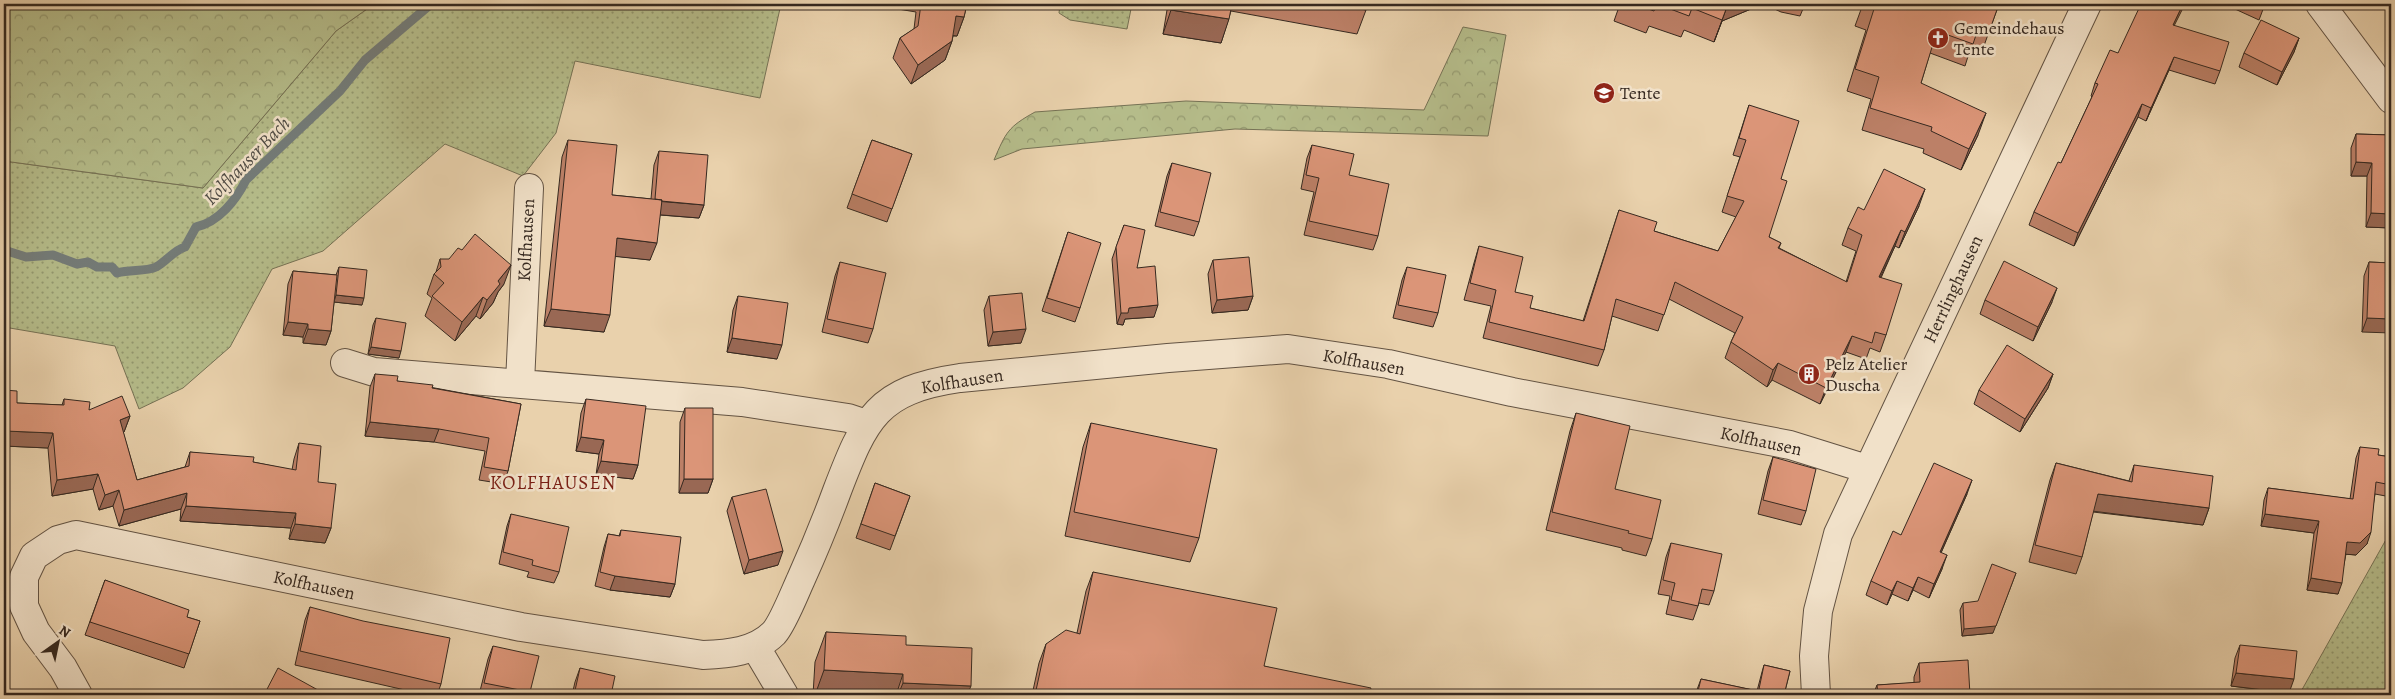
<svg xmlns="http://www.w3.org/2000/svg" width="2395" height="699" font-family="Alegreya,serif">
  <defs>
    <pattern id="grass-dots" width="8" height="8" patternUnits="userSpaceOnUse" patternTransform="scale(1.25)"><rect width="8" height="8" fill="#b5bc8a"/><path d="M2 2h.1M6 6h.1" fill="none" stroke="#949970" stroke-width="1.8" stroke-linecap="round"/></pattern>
    <pattern id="forest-crowns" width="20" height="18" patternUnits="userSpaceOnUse" patternTransform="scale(1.25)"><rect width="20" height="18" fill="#b5bc8a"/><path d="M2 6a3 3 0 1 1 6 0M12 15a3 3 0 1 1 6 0" fill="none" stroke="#949970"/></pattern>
  </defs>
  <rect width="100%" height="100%" fill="#e9d1ac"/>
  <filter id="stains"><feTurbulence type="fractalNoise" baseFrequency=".004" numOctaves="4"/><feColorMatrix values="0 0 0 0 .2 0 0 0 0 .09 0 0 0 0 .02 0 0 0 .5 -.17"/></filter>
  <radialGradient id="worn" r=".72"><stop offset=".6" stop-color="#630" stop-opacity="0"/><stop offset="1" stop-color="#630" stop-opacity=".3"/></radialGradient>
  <path fill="url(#grass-dots)" stroke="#767255" d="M374,4H781L760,98L575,61L556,133L523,176L445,144L323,251L272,269L230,347L183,388L139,409L115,346L4,327V161L203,188L336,31Z
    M1060,4H1132L1127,29L1070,20L1059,13Z
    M2391,535V695H2299L2388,536Z"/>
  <path fill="url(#forest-crowns)" stroke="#767255" d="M4,4H374L336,31L203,188L4,161Z
    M1463,27L1506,35L1488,136L1235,129L1022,149L994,160C1006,132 1008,127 1035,112L1186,101L1424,110Z"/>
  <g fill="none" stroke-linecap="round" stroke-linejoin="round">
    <path stroke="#747c79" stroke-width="9" d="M4,250L26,257L53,255L77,264L88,262L97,267H112L117,273C130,269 145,272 156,267C167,261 174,250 185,247L196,227C219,222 236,200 246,180L340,91L365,60L431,4"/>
    <g stroke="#635343" stroke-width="30">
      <path id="minor" d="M2320,4L2391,99
        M345,363L374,372L742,402L848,418L866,424
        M520,383L529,188
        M755,646L784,695
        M78,695L63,668L36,632L24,606V577L34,556L58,540L76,535L521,627L703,655C728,654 755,652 774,633C783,623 795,592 801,579C814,550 826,521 837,491C865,418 877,390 960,378L1168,358L1288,349L1388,364L1512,392L1790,445L1867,469
        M1816,695L1814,656L1818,611L1838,534L2087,4"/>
    </g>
    <use href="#minor" stroke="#f1e1c9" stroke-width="28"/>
  </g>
  <path fill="#bc8067" stroke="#362920" d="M899,4H967L964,17L957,36H953L952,41L945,60L911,84L893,58L900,38L914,29L916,12L898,9Z
    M1168,4H1367L1366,10L1357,34L1231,11L1221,43L1163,34Z
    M1620,4H1763L1722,21L1714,42L1684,30L1681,37L1649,26L1646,33L1614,21Z
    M1764,4H1805L1800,16L1781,12Z
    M1863,4H1999L1981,54L1970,50L1965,66L1930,53L1921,83L1978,135L1961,170L1923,153L1924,149L1862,130L1871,99L1847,91L1866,30L1855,26Z
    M2224,4H2265L2259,20Z
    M2174,25L2220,71L2215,84L2169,70L2146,121L2138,117L2074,246L2029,225L2034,212L2061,163L2092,97L2091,96L2095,83L2118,53Z
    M2391,33V43L2389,40Z
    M2299,38L2294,52L2277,85L2239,67L2244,53Z
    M1749,105L1781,179L1769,237L1781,243L1779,248L1846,282L1856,251L1842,245L1848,228L1864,210L1919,206L1899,248L1895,246L1881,278L1886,335L1880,352L1870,348L1866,359L1846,352L1820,404L1772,380L1767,387L1725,358L1731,342L1735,333L1669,299L1658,331L1612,316L1604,350L1598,366L1483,338L1491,306L1464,300L1474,263L1479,246L1515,292L1530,308L1583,321L1619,210L1654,231L1718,251L1736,217L1722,212L1740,157L1733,155Z
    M2356,134L2391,135V228L2366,227L2367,176H2351V148Z
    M568,140L612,195L651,199L654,165L659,151L704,205L699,218L660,215L650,260L615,256L604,332L544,326L562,157Z
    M872,140L912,154L887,222L847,208Z
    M1312,145L1378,236L1373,250L1304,235L1314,192L1301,189L1307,158Z
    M1172,163L1199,222L1194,236L1155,226L1167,176Z
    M1124,225L1137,268L1154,317L1125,319L1123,325L1117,324L1112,259Z
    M1068,232L1080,308L1075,322L1042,311Z
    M440,259L504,284L498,292L493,303L480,319L476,316L455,341L425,316L432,298L427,294L434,274L436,272Z
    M1213,260L1253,296L1248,310L1212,313L1208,274Z
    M840,262L873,329L868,343L822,332L835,276Z
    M2369,262L2391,263L2362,332L2364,276Z
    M339,267L362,305L334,302L331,331L326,345L303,343V337L283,335L288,284L293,271L336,275Z
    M1407,267L1438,313L1433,327L1393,318L1402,280Z
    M738,296L777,359L727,352L733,310Z
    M989,296L1021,343L988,346L984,310Z
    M1985,300L2052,302L2033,341L1980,314Z
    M376,318L399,358L368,354L373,325Z
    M375,374L397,381L521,404L508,471L504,484L479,480L485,451L434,442L365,436L370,387Z
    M2053,374L2048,388L2020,432L1974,404L1979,390Z
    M4,390L17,403L62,405L64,399L89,410L130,416L124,432H123L137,480L185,467L190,452L253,462L292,470L294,459L299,443L318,482L331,528L325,543L289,539L291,528L180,521L181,509L119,526L113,506L99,510L93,489L52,496L48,448L4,446Z
    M586,399L638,465L633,479L596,475L599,454L576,451L581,413Z
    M685,408L713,479L708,493H679L680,422Z
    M1576,413L1615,489L1652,539L1646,556L1622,550V548L1546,530L1570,431Z
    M1091,423L1199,538L1190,562L1065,536L1083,447Z
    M2360,447L2378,455L2391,457V497L2375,494L2367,544L2356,555L2346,554L2338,594L2307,590L2314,533L2261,526L2264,500L2268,488L2350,499L2356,458Z
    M1773,457L1806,511L1801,525L1758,514L1768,471Z
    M2056,463L2129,481L2134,465L2209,508L2203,525L2093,512L2082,557L2076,574L2029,562L2050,480Z
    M875,483L910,496L890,550L856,538Z
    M1967,494L1941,553L1942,569L1929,598L1913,590L1908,601L1892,594L1887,605L1866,595L1871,581L1901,535Z
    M732,497L778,565L744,574L727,511Z
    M511,514L559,572L554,583L527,577L529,572L499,564L507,526Z
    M621,530L675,584L670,597L610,590L595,586L604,547L608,534L619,536Z
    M1671,543L1714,591L1709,605L1699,603L1693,620L1666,614L1670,596L1658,594L1666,557Z
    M1093,572L1264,666L1369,695H1032L1039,663L1046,644L1077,633L1086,591Z
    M105,580L187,617L200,621L184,668L85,635Z
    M1963,603L1993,633L1962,636L1960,610Z
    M310,607L441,684L437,695H427L295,665L305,620Z
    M826,632L906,645L967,695H813L815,662Z
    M2240,645L2289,693L2231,686L2235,658Z
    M493,646L530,692L529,695H479L488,659Z
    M1919,663L1970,695H1873L1877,685L1914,683V677Z
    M1764,665L1790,671L1784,695H1695L1701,679L1757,691L1762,672Z
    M580,668L611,695H572L575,682Z"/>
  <path fill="#996854" stroke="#362920" d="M1728,4H1763L1722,21L1714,42Z
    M2183,4H2185L2168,38L2173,25Z
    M1171,10L1229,19L1221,43L1163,34Z
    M956,16L964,17L957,36L949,35Z
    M2299,38L2294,52L2277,85L2282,72Z
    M952,41L945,60L911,84L918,65Z
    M2174,57L2169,70L2146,121L2151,108Z
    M2142,104L2138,117L2074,246L2078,233Z
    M1986,113L1978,135L1961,170L1969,149Z
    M2356,162L2372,163L2367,176H2351Z
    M1925,189L1919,206L1899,248L1905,232Z
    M655,201L704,205L699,218L650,214Z
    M2371,213L2391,214V228L2366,227Z
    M1901,230L1895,246L1873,293L1879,277Z
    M617,238L657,243L650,260L611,256Z
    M511,265L504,284L498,292L493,303L480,319L487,300L498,281Z
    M2057,288L2052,302L2033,341L2038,327Z
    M336,295L364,298L362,305L334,302Z
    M1253,296L1248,310L1212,313L1217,300Z
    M483,297L476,316L455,341L462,322Z
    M1158,305L1154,317L1125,319L1123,325L1117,324L1121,313L1129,308Z
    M551,309L610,315L604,332L544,326Z
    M2367,318L2391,319V333L2362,332Z
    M288,322L308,324L303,337L283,335Z
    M308,329L331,331L326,345L303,343Z
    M1026,329L1021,343L988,346L993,332Z
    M1852,336L1846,352L1820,404L1826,388Z
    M732,338L782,345L777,359L727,352Z
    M371,347L401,351L399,358L368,354Z
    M1778,363L1772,380L1767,387L1773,370Z
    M2053,374L2048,388L2020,432L2025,419Z
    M130,416L124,432L114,436L120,420Z
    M370,422L439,429L434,442L365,436Z
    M5,431L53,433L48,448L4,446V434Z
    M581,437L604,440L599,454L576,451Z
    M601,461L638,465L633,479L596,475Z
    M98,474L93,489L52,496L57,480Z
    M684,479H713L708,493H679Z
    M1972,480L1967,494L1935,566L1940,552Z
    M119,490L113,506L99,510L105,495Z
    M187,493L181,509L119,526L124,510Z
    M2098,494L2209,508L2203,525L2092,511Z
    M186,506L296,513L291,528L180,521Z
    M2265,514L2319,521L2314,533L2261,526Z
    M295,524L331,528L325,543L289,539Z
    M2371,532L2367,544L2356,555L2343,554L2347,542Z
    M783,551L778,565L744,574L749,560Z
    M1947,555L1942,569L1929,598L1934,584Z
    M2016,573L1993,633L1962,636L1964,629Z
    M615,576L675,584L670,597L610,590Z
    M1918,577L1913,590L1908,601L1913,588Z
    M2311,578L2342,583L2338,594L2307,590Z
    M1897,581L1892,594L1887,605L1892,591Z
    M824,670L903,674L896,695H815Z
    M2236,673L2294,679L2289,693L2231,686Z
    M903,683L971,686L967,695H898Z"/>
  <path fill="#db9578" stroke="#362920" d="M921,4H967L964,17L956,16L952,41L918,65L900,38L918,26Z
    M1172,4H1232L1229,19L1171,10Z
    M1332,4H1367L1366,10Z
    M1634,4H1728L1722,20L1692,8L1689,16L1657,4L1654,11Z
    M1863,4H1999L1989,32L1978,29L1973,44L1937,31L1921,83L1986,113L1969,149L1931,131L1932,127L1870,108L1879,77L1855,69L1874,9Z
    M2141,4H2183L2173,25L2229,42L2220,71L2174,57L2151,108L2142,104L2078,233L2034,212L2058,162L2061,163L2098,84L2095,83L2110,50L2118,53Z
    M2256,4H2265L2264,8Z
    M2261,20L2299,38L2282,72L2244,53Z
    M1749,105L1799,121L1781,179L1787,181L1769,237L1781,243L1778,248L1847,282L1862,235L1848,228L1858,207L1864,210L1884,169L1925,189L1905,232L1901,230L1879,277L1902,284L1886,335L1875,332L1872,343L1852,336L1826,388L1778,363L1773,370L1731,342L1743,317L1675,282L1664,315L1616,299L1604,350L1489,322L1496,290L1470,283L1479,246L1523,257L1515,292L1533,296L1530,308L1584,321L1619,210L1657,222L1654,231L1718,251L1744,201L1727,196L1746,140L1739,138Z
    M2356,134L2391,135V214L2371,213L2372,163L2356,162Z
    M568,140L617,145L612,195L662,200L657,243L617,238L610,315L551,309Z
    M872,140L912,154L892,209L852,194Z
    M1312,145L1354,154L1349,175L1389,184L1378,236L1309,221L1319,178L1306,175Z
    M659,151L708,155L704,205L661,201L662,200L655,199Z
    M1172,163L1211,173L1199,222L1160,212Z
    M1124,225L1145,230L1137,268L1155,266L1158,305L1129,308L1128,313H1121L1116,247Z
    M1068,232L1101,243L1080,308L1047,298Z
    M475,234L511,265L498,281L500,284L487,300L483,297L462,322L432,296L444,283L434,274L441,267L440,259H449L458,248L462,250Z
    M1249,257L1253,296L1217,300L1213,260Z
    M2004,261L2057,288L2038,327L1985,300Z
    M840,262L886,273L873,329L827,319Z
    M2369,262L2391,263V319L2367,318Z
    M339,267L367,270L364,298L336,295Z
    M1407,267L1446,275L1438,313L1398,305Z
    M293,271L337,275L331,331L308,329V324L288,322Z
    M1022,293L1026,329L993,332L989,296Z
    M738,296L788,303L782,345L732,338Z
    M376,318L406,323L401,351L371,347Z
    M2007,345L2053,374L2025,419L1979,390Z
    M375,374L398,376L397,381L433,385L432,388L521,404L508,471L484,467L489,438L439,429L370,422Z
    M4,390L17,391V403L64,405V399L90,402L89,410L122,396L130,416L120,420L137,480L189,466L190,452L254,457L253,462L296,470L299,443L321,446L318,482L336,484L331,528L295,524L296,513L186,506L187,493L124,510L119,490L105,495L98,474L57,480L53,433L5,431L4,439Z
    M586,399L646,406L638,465L601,461L604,440L581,437Z
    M685,408H713V479H684Z
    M1576,413L1630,426L1615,489L1661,500L1652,539L1628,533L1629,531L1552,512Z
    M1091,423L1217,449L1199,538L1074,512Z
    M2360,447L2379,449L2378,455L2391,457V485L2376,482L2371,532L2360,543L2347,542L2342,583L2311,578L2319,521L2265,514L2268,488L2353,499Z
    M1773,457L1816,469L1806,511L1763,500Z
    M1934,463L1972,480L1940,552L1947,555L1934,584L1918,577L1913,588L1897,581L1892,591L1871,581L1893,531L1901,535Z
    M2056,463L2132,482L2134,465L2213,476L2209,508L2098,494L2082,557L2035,545Z
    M875,483L910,496L895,536L861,524Z
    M766,489L783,551L749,560L732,497Z
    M511,514L569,527L559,572L532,565L533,560L503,552Z
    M621,530L681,537L675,584L615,576L600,572L608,534L620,536Z
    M1671,543L1722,554L1714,591L1702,589L1698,606L1671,600L1675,583L1663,580Z
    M1992,564L2016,573L1996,626L1964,629L1963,603L1978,601Z
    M1093,572L1277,608L1264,666L1371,688L1369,695H1035L1046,644L1066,630L1080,634Z
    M105,580L189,610L187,617L200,621L189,654L90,622Z
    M310,607L363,621L450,638L441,684L300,651Z
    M826,632L906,636V645L972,648L971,686L903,683V674L824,670Z
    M2240,645L2297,651L2294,679L2236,673Z
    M493,646L539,656L530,692L484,683Z
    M1968,660L1970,695H1878L1877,685L1920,682L1919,663Z
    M1764,665L1790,671L1784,695L1759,689Z
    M278,668L327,695H264Z
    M580,668L615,676L611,695H574Z
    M1701,679L1758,691L1757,695H1697Z"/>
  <defs>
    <g id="church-disc" transform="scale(1.125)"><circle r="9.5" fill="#8f2418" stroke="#f1e1c9"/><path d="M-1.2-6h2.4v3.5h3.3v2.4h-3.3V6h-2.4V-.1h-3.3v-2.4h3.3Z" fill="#fff"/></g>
    <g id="school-disc" transform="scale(1.125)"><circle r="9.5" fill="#8f2418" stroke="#f1e1c9"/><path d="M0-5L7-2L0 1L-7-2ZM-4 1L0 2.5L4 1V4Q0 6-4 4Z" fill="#fff"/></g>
    <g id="building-disc" transform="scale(1.125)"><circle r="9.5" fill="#8f2418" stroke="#f1e1c9"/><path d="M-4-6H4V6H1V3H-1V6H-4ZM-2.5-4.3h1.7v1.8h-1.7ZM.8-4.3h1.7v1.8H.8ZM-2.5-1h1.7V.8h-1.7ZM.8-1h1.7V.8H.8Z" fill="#fff"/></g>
  </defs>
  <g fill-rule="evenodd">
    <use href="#church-disc" x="1938" y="38"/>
    <use href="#school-disc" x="1604" y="93"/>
    <use href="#building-disc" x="1809" y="374"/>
  </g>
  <g text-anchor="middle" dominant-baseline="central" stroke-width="5" stroke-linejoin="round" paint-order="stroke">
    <g font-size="18" fill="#362920" stroke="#f1e1c9" text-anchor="start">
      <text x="1954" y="28">Gemeindehaus<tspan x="1954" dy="21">Tente</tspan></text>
      <text x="1620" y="93">Tente</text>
      <text x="1825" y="364">Pelz Atelier<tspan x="1825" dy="21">Duscha</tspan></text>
    </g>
    <g font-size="18" fill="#362920" stroke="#f1e1c9">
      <text transform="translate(526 240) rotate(-87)">Kolfhausen</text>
      <text transform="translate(1953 289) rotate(-65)">Herrlinghausen</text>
      <text transform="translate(1364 362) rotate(10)">Kolfhausen</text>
      <text transform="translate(962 381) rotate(-9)">Kolfhausen</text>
      <text transform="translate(1761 441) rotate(12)">Kolfhausen</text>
      <text transform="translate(314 585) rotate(12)">Kolfhausen</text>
    </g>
    <g font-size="19" font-style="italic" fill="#504c45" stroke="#f1e1c9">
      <text transform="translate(247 161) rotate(-46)">Kolfhauser Bach</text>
    </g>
    <g font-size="19" letter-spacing="1" fill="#7a1f14" stroke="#f1e1c9">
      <text x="553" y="483">KOLFHAUSEN</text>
    </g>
  </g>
  <rect width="2395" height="699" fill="none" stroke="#e9d1ac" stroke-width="20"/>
  <rect x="5" y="5" width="2385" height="689" fill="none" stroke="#362920" stroke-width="2.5"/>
  <rect x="10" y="10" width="2375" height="679" fill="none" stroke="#362920"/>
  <g transform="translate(58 642) rotate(33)" stroke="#f1e1c9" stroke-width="4" paint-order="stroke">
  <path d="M0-4L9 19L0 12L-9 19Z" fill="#362920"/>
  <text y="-8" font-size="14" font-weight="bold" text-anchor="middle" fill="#362920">N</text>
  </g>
  <rect width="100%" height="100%" filter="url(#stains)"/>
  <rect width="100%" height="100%" fill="url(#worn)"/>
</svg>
